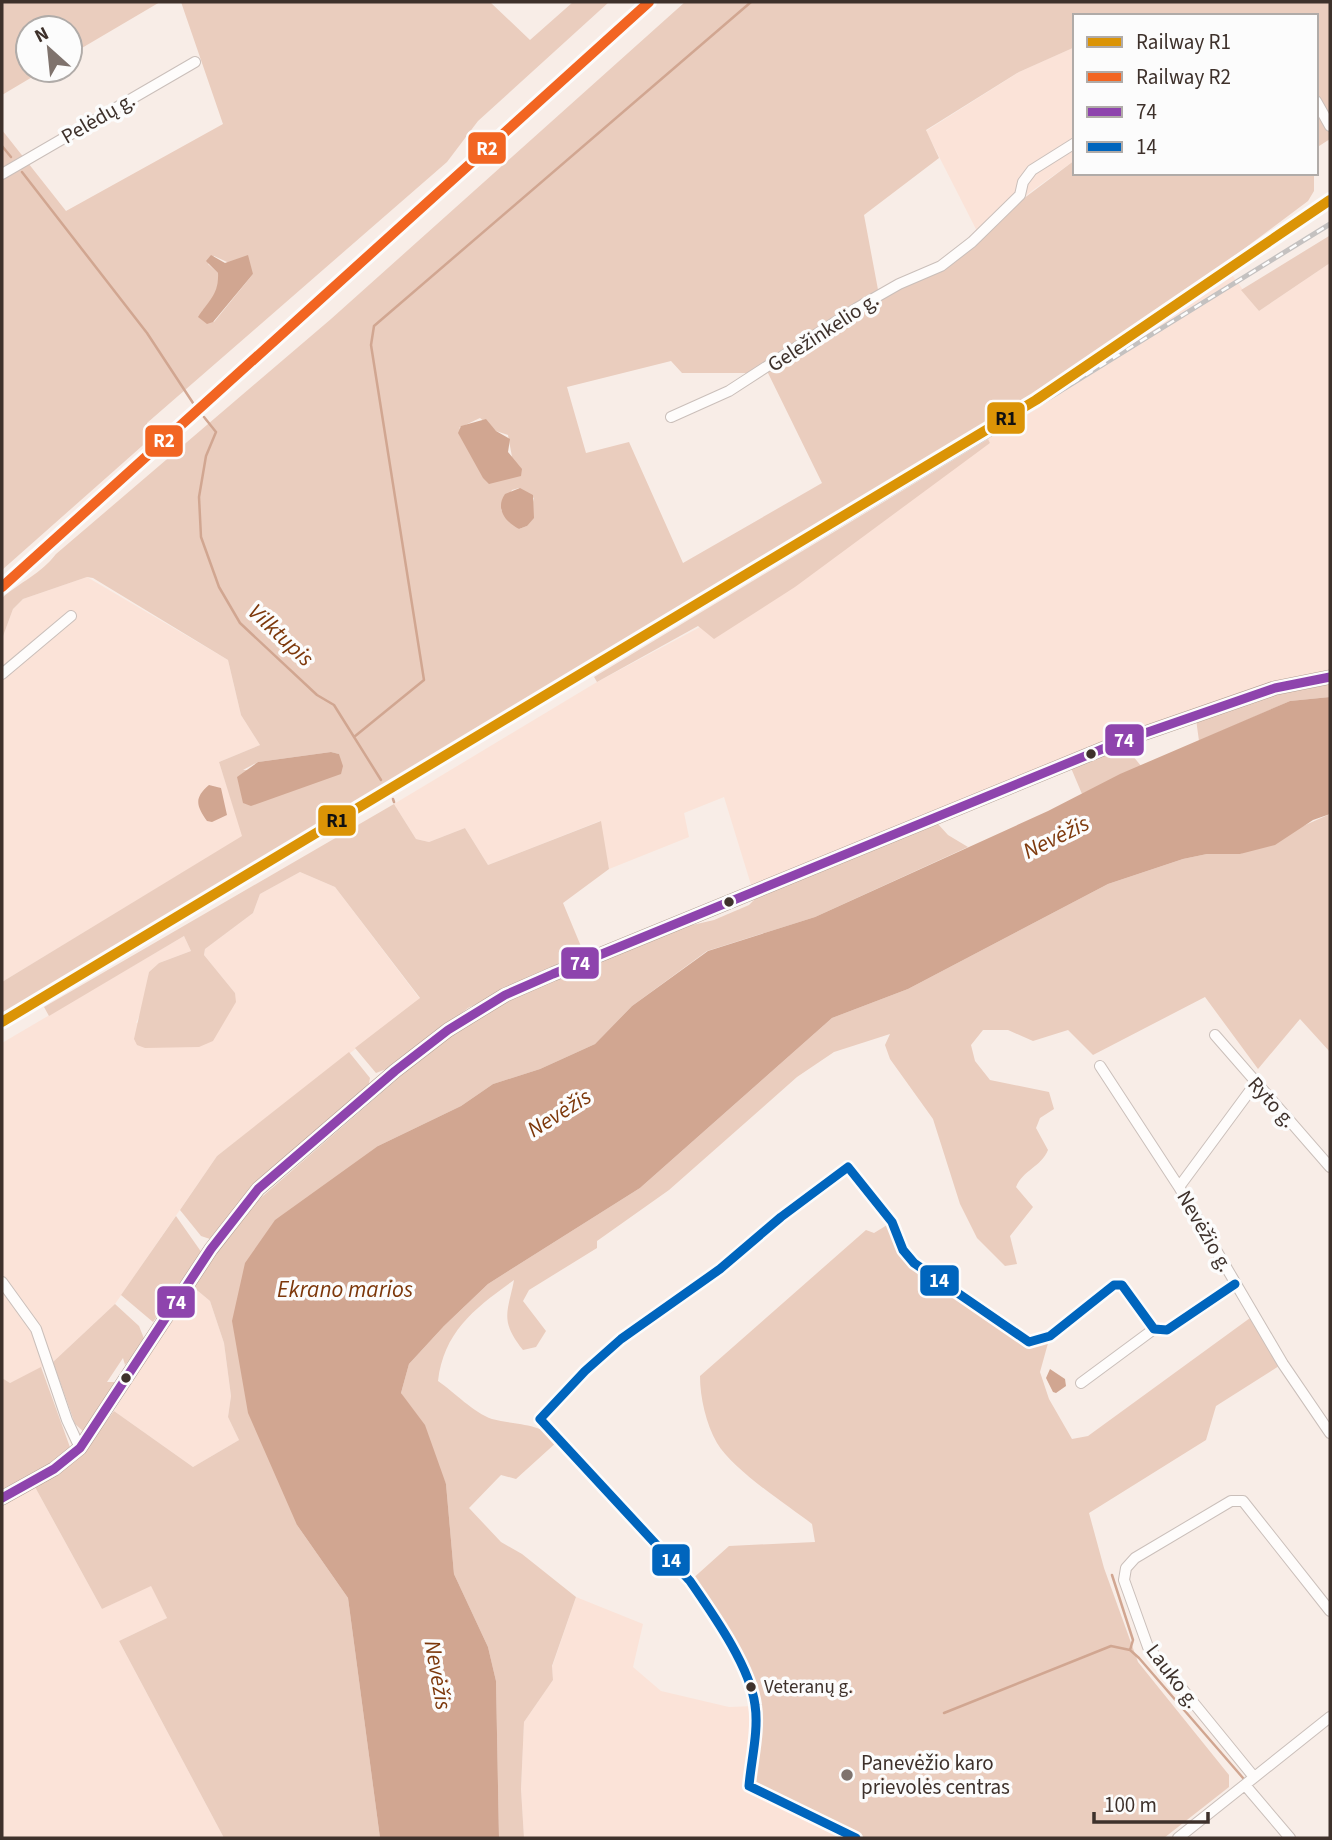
<svg xmlns="http://www.w3.org/2000/svg" width="1332" height="1840" font-family="'Source Sans 3',sans-serif">
  <rect width="100%" height="100%" fill="#f8ede7"/>
  <path fill="#fbe3d8" d="M1075,47V160L1029,193L981,239L926,131L1019,72Z
    M1223,263L1259,311L1330,263V673L1284,681L752,888L724,797L684,813L689,837L609,869L600,821L488,865L465,828L429,842L416,839L394,804L597,682L702,626L990,443L981,427L1138,329Z
    M87,577L228,660L241,715L260,745L219,762L243,836L2,982V639L13,609L23,599Z
    M300,872L335,887L420,999L217,1156L115,1304L53,1362L10,1383L2,1378V1043L184,936L191,951L159,963L149,972L142,1010L136,1023L235,993L204,955L205,949L253,913L260,894Z
    M192,1286L210,1301L224,1343L231,1396L228,1417L239,1440L193,1467L114,1411Z
    M35,1487L102,1609L151,1585L167,1618L119,1641L224,1838H2V1505Z
    M576,1597L643,1624L633,1667L661,1691L729,1707L755,1706L856,1838H524L521,1789L524,1722L553,1680L552,1667Z"/>
  <path fill="#eacdbe" fill-rule="evenodd" d="M2,2H160L70,55V28H28V70H44L2,95Z
    M181,2H490L530,40L573,2H609L478,121L447,162L147,423L150,439L2,570V130L66,211L223,124ZM214,256L253,274L214,322L202,311C215,303 219,288 218,273L208,264Z
    M685,2H1330V139L1316,148V16H1075V47L1019,72L926,130L939,158L864,215L879,295L924,273L1075,160V173H1314V191L1308,201L1138,328L981,427L2,1014V982L242,836L219,762L260,745L241,715L228,660L93,578L87,577L23,599L13,609L2,639V598C20,582 41,574 56,554L331,319ZM671,361L682,373H768L822,483L683,563L629,442L586,453L567,387ZM480,418L496,431L508,435L512,457L459,428ZM519,488L534,498L527,526L519,529L501,510L512,490ZM331,752L339,754L341,774L243,770L258,762Z
    M1329,236L1330,263L1259,311L1241,290Z
    M988,439L990,443L795,587L714,639L698,626L597,682L594,677Z
    M1330,682V697L1290,701L1199,741L1196,719L1274,693Z
    M1125,746L1141,766L1082,794L1071,768Z
    M394,804L416,839L429,842L465,828L488,865L601,821L609,869L563,903L585,956L468,1008L394,1066L376,1073L355,1048L420,998L335,887L300,872L260,894L253,913L205,949L204,955L235,993L236,1002L213,1041L199,1047L145,1048L137,1045L134,1039L149,972L159,963L191,951L184,936L49,1016L44,1007Z
    M1330,814V1052L1300,1019L1258,1069L1205,997L1093,1055L1068,1030L1033,1041L1008,1030H983L971,1045L975,1061L990,1080L1049,1092L1054,1109L1040,1118L1036,1128L1048,1150C1041,1167 1023,1170 1016,1187L1033,1207L1010,1236L1017,1264L1005,1266L977,1238L960,1204L933,1119L890,1059L885,1045L890,1034L834,1052L797,1077L669,1190L597,1241V1248L529,1290L523,1301L546,1331L536,1347L523,1350C499,1320 508,1312 514,1280C475,1308 444,1331 438,1381C454,1392 474,1413 492,1419C514,1425 540,1422 558,1441L516,1479L501,1475L469,1508L501,1542L522,1554L576,1597L552,1666L553,1680L524,1722L521,1789L524,1838H499L496,1681L488,1647L454,1574L446,1484L401,1393L409,1364L444,1326L488,1284L640,1188L832,1018L908,989L1108,884L1183,859L1207,854H1240Z
    M938,824L948,835L968,847L815,917L707,951L632,1006L595,1044L540,1069L493,1084L461,1106L378,1146L297,1525L348,1598L380,1838H224L119,1641L167,1618L151,1586L102,1609L35,1487L79,1458L114,1411L193,1467L239,1440L228,1417L231,1396L224,1343L210,1301L192,1286L240,1216L443,1039L508,1000L688,926L714,920L749,905L757,897Z
    M349,1052L370,1078L368,1088L238,1204L210,1239L201,1236L180,1210L217,1156Z
    M176,1216L202,1253L153,1322L121,1295Z
    M892,1222L903,1250L1029,1342L1050,1336L1040,1372L1049,1399L1072,1439L1088,1436L1250,1318L1279,1366L1216,1406L1206,1440L1089,1513L1104,1568L1138,1662L1229,1775V1787L1164,1838H856L749,1786L755,1706L750,1687L690,1581L729,1546L815,1542L812,1524C786,1504 733,1470 717,1443C706,1424 700,1397 700,1376L866,1230L874,1233Z
    M115,1304L139,1326L145,1341L125,1365L123,1358L107,1382H115L108,1398L84,1432L75,1424L53,1362Z
    M41,1367L71,1450L55,1463L2,1492V1378L10,1383Z"/>
  <path fill="#d1a691" d="M211,255L225,263L248,255L253,274L213,322L207,324L198,317C208,301 219,295 218,273L206,261Z
    M486,419L496,431L510,439L508,452L522,469L521,476L489,484L483,478L458,433L461,426Z
    M520,488L533,495L534,518L527,526L519,529C505,522 495,508 505,494Z
    M1330,697V814L1313,820L1275,845L1240,854H1207L1183,859L1108,884L908,989L832,1018L640,1188L488,1284L444,1326L409,1364L401,1393L425,1425L446,1484L454,1574L488,1647L496,1681L499,1838H380L348,1598L297,1525L248,1413L232,1321L245,1263L275,1220L378,1146L461,1106L493,1084L540,1069L595,1044L632,1006L708,951L815,917L1048,811L1120,774L1290,701Z
    M331,752L339,754L343,766L341,774L251,806L243,803L237,777L258,762Z
    M209,785L221,788L227,815L212,822L207,821C196,805 194,798 209,785Z
    M1050,1369L1065,1379L1066,1386L1056,1393L1053,1392L1046,1378Z"/>
  <g fill="none" stroke-linecap="round" stroke-linejoin="round">
    <path stroke="#d1a691" stroke-width="2.5" d="M2,146L11,157
      M22,172L147,333L193,403
      M204,417L216,432L206,456L199,497L201,537L219,587L240,623L317,695L334,705L381,780
      M354,737L424,680L371,345L374,326L751,2
      M393,799L394,802
      M1112,1575L1133,1640L1130,1650
      M944,1713L1111,1646L1130,1650L1139,1658L1243,1778"/>
    <g stroke="#cabfba" stroke-width="12">
      <path id="minor" d="M1316,101L1330,126
        M2,174L195,62
        M671,417L729,391L857,308L899,284L941,266L972,242L1020,195L1023,182L1032,170L1075,143
        M2,674L71,616
        M1215,1035L1330,1167
        M1100,1066L1179,1187L1283,1364L1330,1433
        M1179,1187L1255,1084
        M2,1282L36,1329L67,1420L80,1448
        M1081,1383L1154,1329
        M1254,1777L1148,1647L1124,1580L1126,1568L1135,1558L1231,1501H1243L1330,1611
        M1245,1785L1290,1838
        M856,1838L749,1786C751,1761 759,1730 755,1705C750,1666 712,1613 690,1581L540,1419L585,1371L621,1339L720,1269L781,1217L848,1167L892,1222L903,1250L914,1263L1029,1342L1050,1336L1114,1285H1122L1154,1329L1167,1330L1235,1284
        M1178,1838L1330,1717"/>
    </g>
    <g stroke="#b3a094" stroke-width="15">
      <path id="major" d="M2,1498L54,1469L80,1448L211,1249L258,1189L395,1071L448,1030L505,995L553,974L1122,741L1275,688L1330,677"/>
    </g>
    <use href="#minor" stroke="#fefcfb" stroke-width="10"/>
    <use href="#major" stroke="#eae1db" stroke-width="12"/>
    <g stroke="#c4c1c0" stroke-width="5">
      <path id="rail" d="M2,587L649,2
        M2,1026L981,440L1330,224"/>
    </g>
    <use href="#rail" stroke="#fcfcfc" stroke-width="2.5" stroke-dasharray="8" stroke-linecap="butt"/>
    <g stroke="#fcfcfc" stroke-width="14">
      <path id="bus-1" d="M2,1498L54,1469L80,1448L211,1249L258,1189L395,1071L448,1030L505,995L553,974L1122,741L1275,688L1330,677"/>
    </g>
    <g stroke="#fcfcfc" stroke-width="14">
      <path id="bus-2" d="M856,1838L749,1786C751,1761 759,1730 755,1705C750,1666 712,1613 690,1581L540,1419L585,1371L621,1339L720,1269L781,1217L848,1167L892,1222L903,1250L914,1263L1029,1342L1050,1336L1114,1285H1122L1154,1329L1167,1330L1235,1284"/>
    </g>
    <use href="#bus-1" stroke="#8e44ad" stroke-width="9"/>
    <use href="#bus-2" stroke="#0065bd" stroke-width="9"/>
    <g stroke="#fcfcfc" stroke-width="16">
      <path id="rail-1" d="M2,1022L1036,400L1330,200"/>
    </g>
    <g stroke="#fcfcfc" stroke-width="16">
      <path id="rail-2" d="M2,587L649,2"/>
    </g>
    <use href="#rail-1" stroke="#db9406" stroke-width="10"/>
    <use href="#rail-2" stroke="#f26522" stroke-width="10"/>
  </g>
  <g fill="#3e312b" stroke="#fcfcfc" stroke-width="2.5">
    <circle cx="1091" cy="754" r="6"/>
    <circle cx="729" cy="902" r="6"/>
    <circle cx="126" cy="1378" r="6"/>
    <circle cx="751" cy="1687" r="6"/>
  </g>
  <circle fill="#7f736d" stroke="#fcfcfc" stroke-width="2.5" cx="847" cy="1775" r="7"/>
  <g text-anchor="middle" dominant-baseline="central" stroke-width="7" stroke-linejoin="round" paint-order="stroke">
    <g font-size="19" fill="#3e312b" stroke="#fcfcfc" text-anchor="start">
      <text x="764" y="1687">Veteranų g.</text>
    </g>
    <g font-size="21" fill="#3e312b" stroke="#fcfcfc">
      <text transform="translate(98 118) rotate(-30)">Pelėdų g.</text>
      <text transform="translate(823 332) rotate(-33)">Geležinkelio g.</text>
      <text transform="translate(1272 1102) rotate(48)">Ryto g.</text>
      <text transform="translate(1205 1231) rotate(60)">Nevėžio g.</text>
      <text transform="translate(1173 1676) rotate(53)">Lauko g.</text>
    </g>
    <g font-size="21" fill="#3e312b" stroke="#fcfcfc" text-anchor="start">
      <text x="861" y="1763">Panevėžio karo<tspan x="861" dy="24">prievolės centras</tspan></text>
    </g>
    <g font-size="23" font-style="italic" fill="#7d380b" stroke="#fcfcfc">
      <text transform="translate(281 635) rotate(43)">Vilktupis</text>
      <text transform="translate(1056 837) rotate(-26)">Nevėžis</text>
      <text transform="translate(559 1113) rotate(-32)">Nevėžis</text>
      <text x="345" y="1289">Ekrano marios</text>
      <text transform="translate(438 1675) rotate(80)">Nevėžis</text>
    </g>
  </g>
  <g stroke="#fcfcfc" stroke-width="2.5">
    <rect x="467" y="131" width="40" height="34" rx="7" fill="#f26522"/>
    <rect x="986" y="401" width="40" height="34" rx="7" fill="#db9406"/>
    <rect x="144" y="424" width="40" height="34" rx="7" fill="#f26522"/>
    <rect x="1104" y="723" width="41" height="34" rx="7" fill="#8e44ad"/>
    <rect x="317" y="804" width="40" height="33" rx="7" fill="#db9406"/>
    <rect x="560" y="946" width="40" height="34" rx="7" fill="#8e44ad"/>
    <rect x="919" y="1264" width="41" height="33" rx="7" fill="#0065bd"/>
    <rect x="156" y="1285" width="40" height="34" rx="7" fill="#8e44ad"/>
    <rect x="651" y="1543" width="40" height="34" rx="7" fill="#0065bd"/>
  </g>
  <g font-size="19" text-anchor="middle" font-weight="bold" fill="#fff">
    <text x="487" y="155">R2</text>
    <text x="164" y="447">R2</text>
    <text x="1124" y="747">74</text>
    <text x="580" y="970">74</text>
    <text x="939" y="1287">14</text>
    <text x="176" y="1309">74</text>
    <text x="671" y="1567">14</text>
  </g>
  <g font-size="19" text-anchor="middle" font-weight="bold" fill="#111">
    <text x="1006" y="425">R1</text>
    <text x="337" y="827">R1</text>
  </g>
  <rect width="1332" height="1840" fill="none" stroke="#3e312b" stroke-width="7"/>
  <rect x="1073" y="14" width="245" height="161" fill="#fcfcfc" stroke="#b0aba8" stroke-width="2"/>
  <rect x="1087" y="37" width="35" height="10" fill="#db9406" stroke="#b0aba8" stroke-width="2"/>
  <text x="1136" y="49" font-size="21" fill="#3e312b">Railway R1</text>
  <rect x="1087" y="72" width="35" height="10" fill="#f26522" stroke="#b0aba8" stroke-width="2"/>
  <text x="1136" y="84" font-size="21" fill="#3e312b">Railway R2</text>
  <rect x="1087" y="107" width="35" height="10" fill="#8e44ad" stroke="#b0aba8" stroke-width="2"/>
  <text x="1136" y="119" font-size="21" fill="#3e312b">74</text>
  <rect x="1087" y="142" width="35" height="10" fill="#0065bd" stroke="#b0aba8" stroke-width="2"/>
  <text x="1136" y="154" font-size="21" fill="#3e312b">14</text>
  <g transform="translate(49 49) rotate(333)"><circle r="33" fill="#fcfcfc" stroke="#b0aba8" stroke-width="2"/>
  <path d="M0-5L12 26L0 18L-12 26Z" fill="#7f736d"/>
  <text y="-10" font-size="19" font-weight="bold" text-anchor="middle" fill="#3e312b">N</text>
  </g>
  <path d="M1094 1812v10h114v-10" fill="none" stroke="#3e312b" stroke-width="3.5"/>
  <text x="1104" y="1812" font-size="21" fill="#3e312b" stroke="#fcfcfc" stroke-width="5" paint-order="stroke">100 m</text>
</svg>
